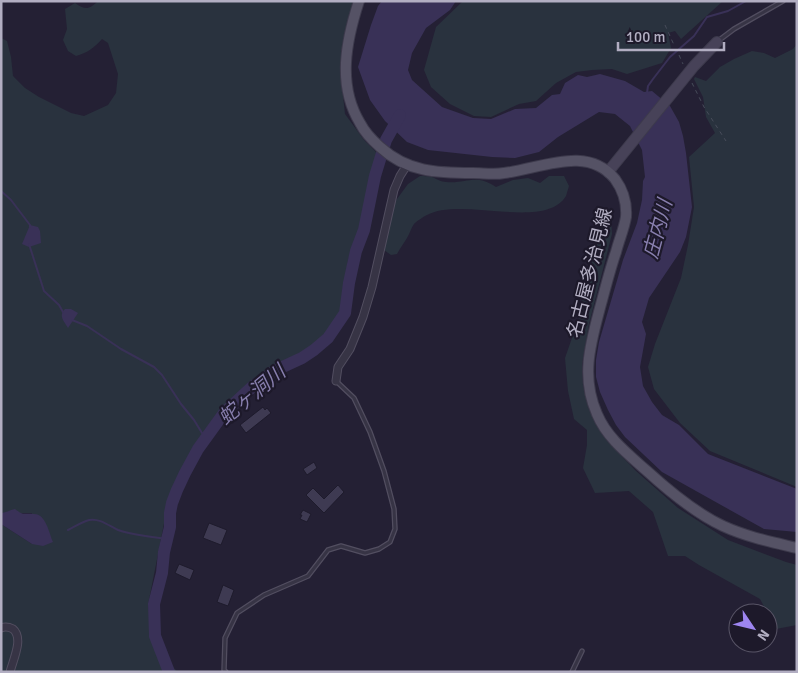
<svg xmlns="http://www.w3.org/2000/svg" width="798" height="673" font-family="Signika,'Noto Sans JP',sans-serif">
  <rect width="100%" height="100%" fill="#242034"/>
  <path fill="#29323e" d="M98,1H354L343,41L341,77L345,114L364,140L378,154L368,190L361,222L348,260L345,293L342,310L329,329L310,348L267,370L226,407L193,448L169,498L148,605L155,650L178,672H1V524L32,544V513H1V38L7,41L11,57L13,76L25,88L39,97L71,113L84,116L108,105L116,93L118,74L108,43L102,39C94,48 87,53 76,56L68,51L63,40L67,29L65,9L75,3C85,10 89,10 98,1Z
    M463,1H723L681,39L675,31L668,33L671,48L662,63L627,74L612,69L592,70L576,72L556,83L536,101L519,104L491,117L474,116L450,104L431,87L424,70L436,27Z
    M797,44V487L710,451L680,423L654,389L648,367L655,344L681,278L688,245L694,207L689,157L715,133L706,117L703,97L694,79L695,77L706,81L720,67L734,59L752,51L764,53L775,58L793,49Z
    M420,176C424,176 428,176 432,177C437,179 441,182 446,182C467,184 475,173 496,187L513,180L528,178L540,183L549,176H564L569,186C568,189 567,193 566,196C545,231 461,196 427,215C423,217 417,221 414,224C411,228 410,233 407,238C404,243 400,248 397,254L391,255L384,250L394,203L408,184Z
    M611,219L612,234L589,324L582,364L583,385L588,407L596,425L607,441L636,471L678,508L728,540L786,562L797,565V625L776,629L760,599L699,565L685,556H668L653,512L629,491L595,493L583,468L587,445V430L574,419L568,391L565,358L580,315L589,260L600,228Z"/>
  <path fill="#393157" d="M382,1H456L450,10L426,28L412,53L408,70L412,80L442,107L473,118L491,119L515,109L536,108L552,95L560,94L565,83L578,75L587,77L600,74L625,81L644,92L652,91L670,106L679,122L683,136L686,153L692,207L686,237L680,252L649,298L642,322L646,334L640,367L643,386L652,402L662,415L679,425L708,454L797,489V532L764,529L662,472L625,437L616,425L608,410L600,392L596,377V360L599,342L623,260L637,223L642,200L643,181L645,177L642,150L630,126L615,114L599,112L558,137L539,152L515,158L492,157L428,150L407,142L385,121L370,100L358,67L371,25L378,6Z
    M30,225L38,227L40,231L41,243L29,247L22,244Z
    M65,309H71L78,313L68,328C64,321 58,316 65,309Z
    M15,509C24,516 23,513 34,514C46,514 49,533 53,542L43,546L32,544L1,524V513C5,513 10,510 15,509Z"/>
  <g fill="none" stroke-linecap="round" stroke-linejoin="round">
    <path stroke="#393157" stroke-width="2" d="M647,93L648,86L653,79L670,57L694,36L707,17L728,11L746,1
      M1,191L11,200L30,225V227
      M29,244L44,291L59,305L63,312
      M72,320L87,326L121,349L154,367L162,375L181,404L194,420L202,433L206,437
      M68,530C74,527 82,522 89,520C100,518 109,526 118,530C131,535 153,537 168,539"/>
    <path stroke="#393157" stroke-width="12" d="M169,672L155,636L154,604L162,573L164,552L170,527V513L172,503L177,490L185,473L198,449L224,413L252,387L276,370L302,358L314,350L328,338L345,313L349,283L356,251L364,230L375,176L386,140L400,115"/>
  </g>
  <path fill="#3e3a52" stroke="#1e1b2c" d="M263,407L265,410L267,408L271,413L246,433L240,425Z
    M314,462L317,468L307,475L303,469Z
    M338,485L344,492L324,513L306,495L313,488L324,499Z
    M303,510L311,514L307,522L300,519L302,515H300Z
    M209,523L227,530L221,545L203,538Z
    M179,564L194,570L190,580L175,573Z
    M223,585L234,590L228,606L217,602Z"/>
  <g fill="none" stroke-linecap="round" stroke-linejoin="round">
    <g stroke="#524e60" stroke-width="5.5">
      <path id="lane" d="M718,41L734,29L783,1
        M226,672L224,670L225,638L237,613L264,595L308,576L328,550L341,546L365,553L379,549L390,542L395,529L394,509L384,471L370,432L354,398L336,381
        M572,672L582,651"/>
    </g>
    <g stroke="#524e60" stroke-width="9">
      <path id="street" d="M336,381L338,367L350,349L363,317L372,287L394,190L400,176L407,165
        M1,628C6,626 9,627 13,629C24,638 13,660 10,672"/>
    </g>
    <g stroke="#3d3a4c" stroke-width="12">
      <path id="secondary" d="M608,172L694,66L717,42"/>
    </g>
    <g stroke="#3d3a4c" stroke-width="12">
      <path id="primary" d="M359,1C346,41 337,85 360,123C365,133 372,140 380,147C407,172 437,173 473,173C483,173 494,175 504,173C540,169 587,144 615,179C623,190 627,203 626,217C624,229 619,240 616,252C610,269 606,286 601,304C591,342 580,376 597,414C607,438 628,454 647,471C670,492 695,513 723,526C747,537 772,542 797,548"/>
    </g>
    <path stroke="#474c5a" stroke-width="1" stroke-dasharray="4 4" stroke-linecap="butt" d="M665,25L674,45
      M679,55L683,64
      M692,83L704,107L726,141"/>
    <use href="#lane" stroke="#373445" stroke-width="3"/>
    <use href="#street" stroke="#373445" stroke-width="7"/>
    <use href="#secondary" stroke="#474258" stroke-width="10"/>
    <use href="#primary" stroke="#555265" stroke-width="10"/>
  </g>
  <g text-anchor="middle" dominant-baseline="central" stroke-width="4.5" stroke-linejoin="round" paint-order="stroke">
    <g font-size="19" fill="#b2aec2" stroke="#1d192a">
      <text transform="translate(590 273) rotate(-76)">名古屋多治見線</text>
    </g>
    <g font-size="20" font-style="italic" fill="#887fae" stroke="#1d192a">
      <text transform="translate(658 229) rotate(-75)">庄内川</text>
      <text transform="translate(252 395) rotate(-40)">蛇ヶ洞川</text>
    </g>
  </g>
  <rect width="798" height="673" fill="none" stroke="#b2aec2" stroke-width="5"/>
  <g transform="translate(753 628) rotate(125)"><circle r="24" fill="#1d192a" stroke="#595567"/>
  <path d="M0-4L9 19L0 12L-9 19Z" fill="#9d85f0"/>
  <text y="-8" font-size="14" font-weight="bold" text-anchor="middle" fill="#b2aec2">N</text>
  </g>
  <path d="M618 42v8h106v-8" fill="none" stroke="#b2aec2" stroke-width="2.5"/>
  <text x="626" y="42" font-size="15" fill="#b2aec2" stroke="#1d192a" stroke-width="4" paint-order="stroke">100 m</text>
</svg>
